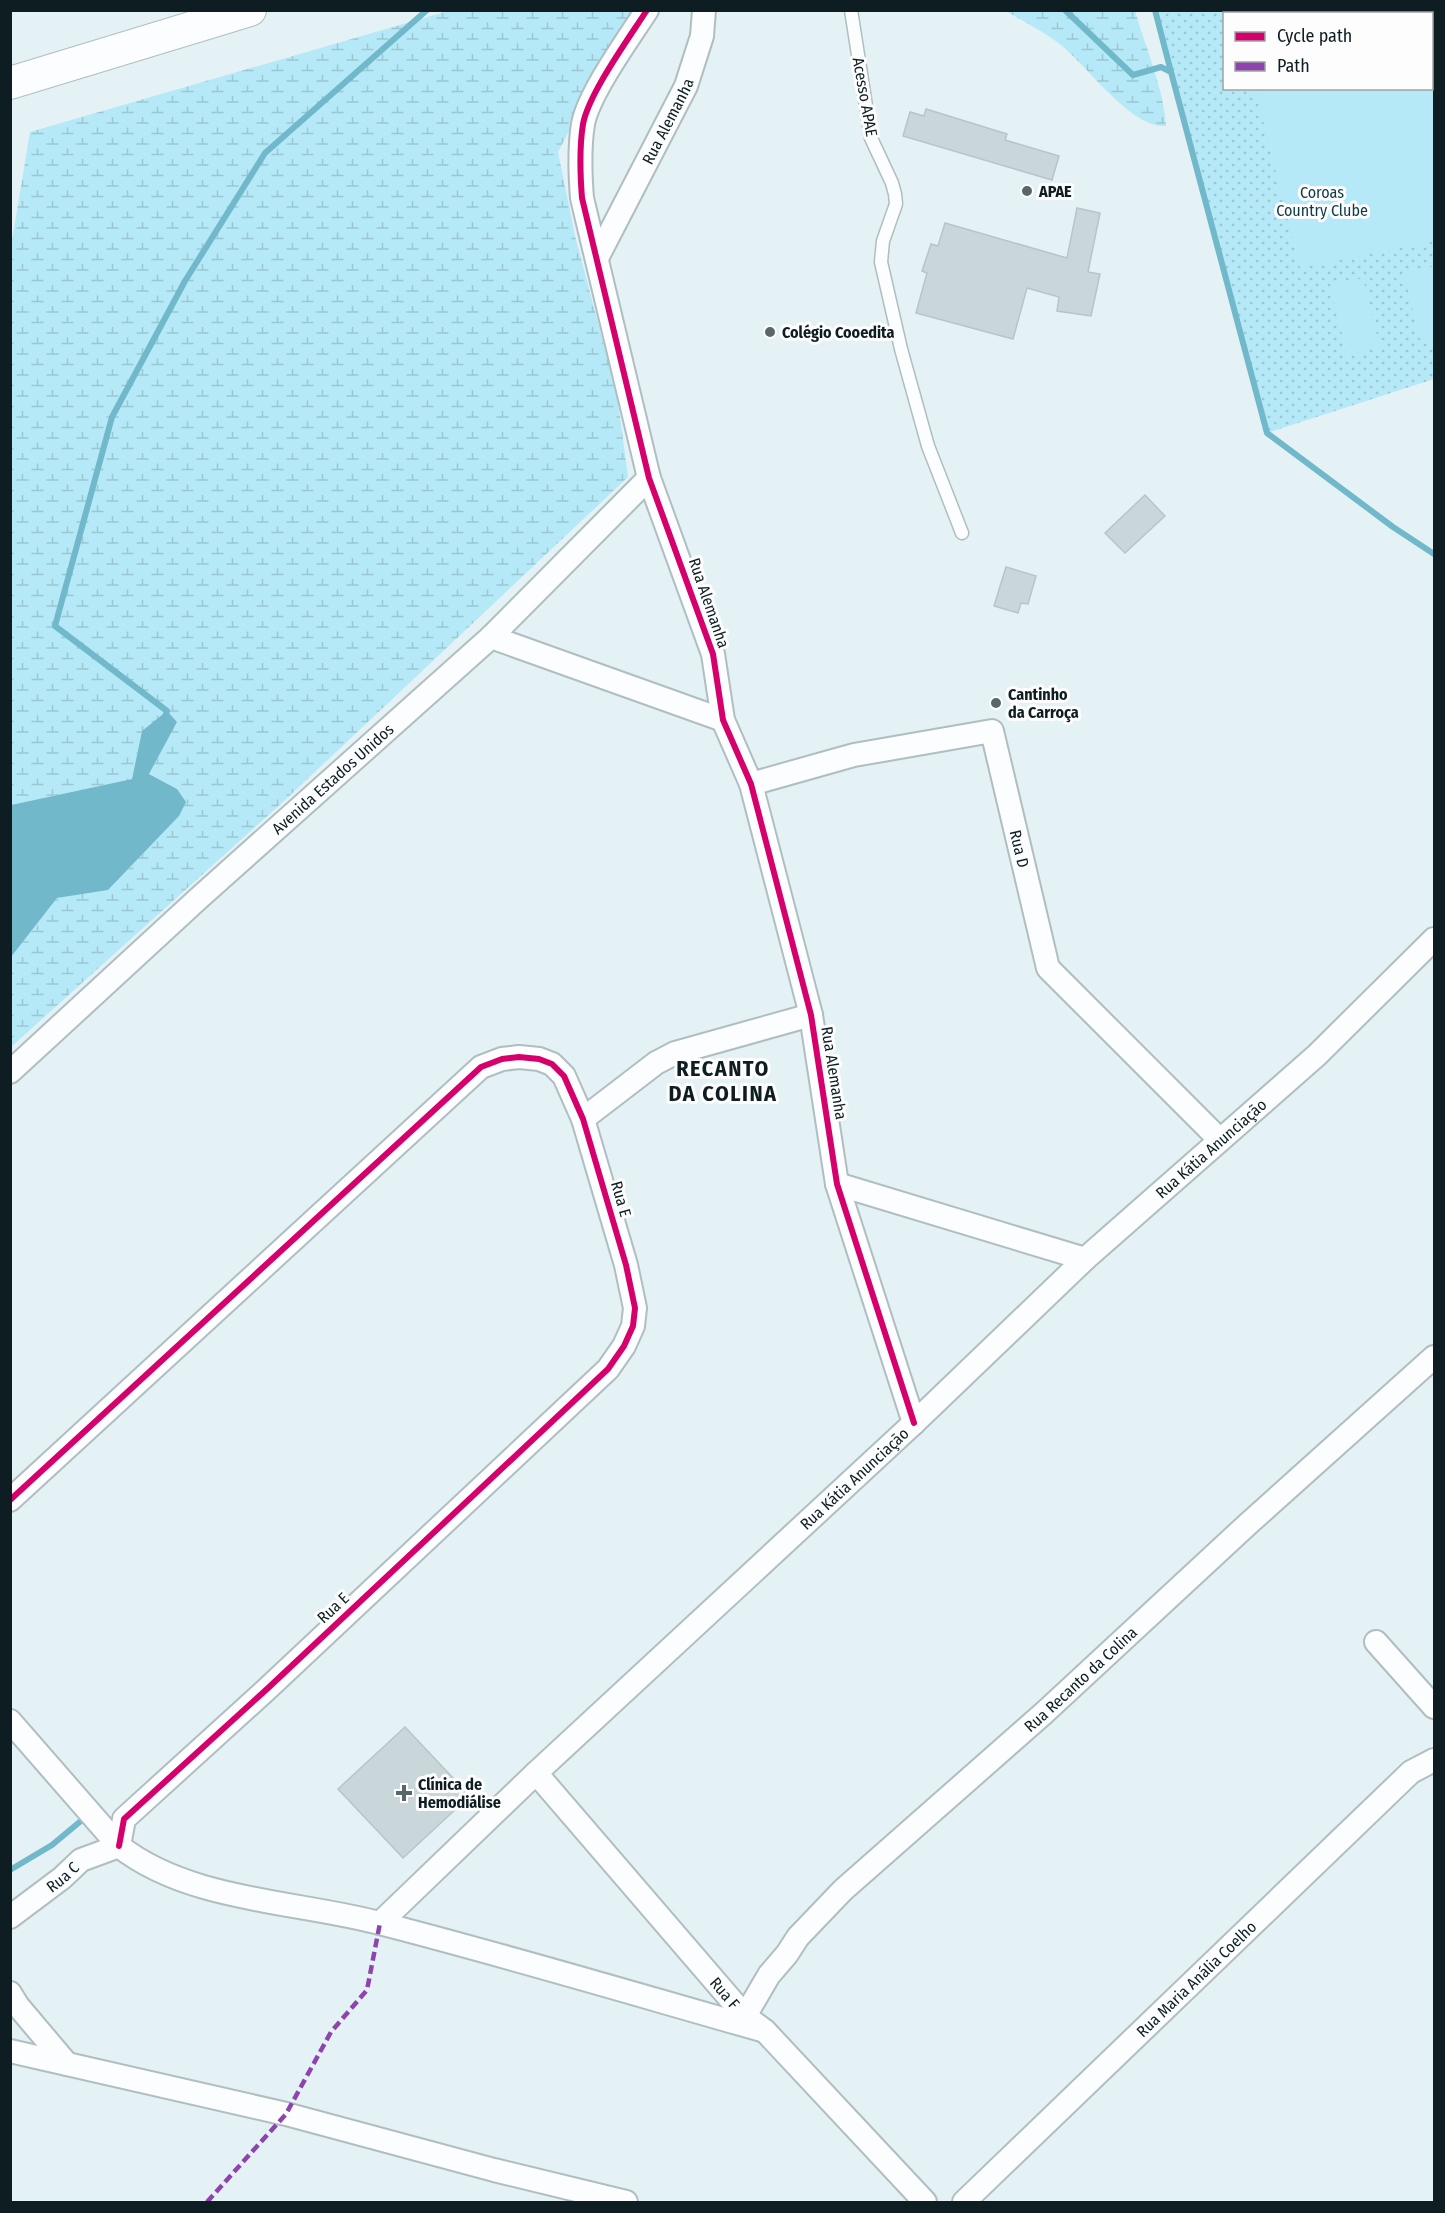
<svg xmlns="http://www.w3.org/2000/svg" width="1445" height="2213" font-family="'Fira Sans Condensed',sans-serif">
  <defs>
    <pattern id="wetland-marsh" width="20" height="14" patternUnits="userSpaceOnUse" patternTransform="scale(1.5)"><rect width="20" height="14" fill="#b5e9f7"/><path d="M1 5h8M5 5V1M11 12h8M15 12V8" fill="none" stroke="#9ac7d3"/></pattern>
    <pattern id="park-dots" width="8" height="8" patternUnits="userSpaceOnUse" patternTransform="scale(1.5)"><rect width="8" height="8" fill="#b5e9f7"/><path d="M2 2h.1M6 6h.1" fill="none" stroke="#9ac7d3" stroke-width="1.8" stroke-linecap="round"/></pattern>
  </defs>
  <rect width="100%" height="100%" fill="#e4f1f5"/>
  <path fill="url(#wetland-marsh)" d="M448,11H632L558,152L575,236L617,394L628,477L284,801L11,1047V957L57,898L108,890L179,816L177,789L149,774L177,722L142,731L132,779L11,805L10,253L30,132Z
    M1006,11H1135C1146,49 1163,86 1166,126C1132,129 1088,67 1061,45C1045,32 1024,22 1006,11Z"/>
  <path fill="url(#park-dots)" fill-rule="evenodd" d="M1155,11H1434V379L1267,433ZM1224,14H1432V88H1224Z"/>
  <path fill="#b5e9f7" d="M1236,11H1434V241L1300,268L1255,89L1432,88V14H1237Z
    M1434,266V340L1421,343L1404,274Z
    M1363,278L1380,347L1347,355L1330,286Z"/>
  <path fill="#70b8ca" d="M167,711L177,722L149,774L177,789L186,802L179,816L108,890L57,898L11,957V805L132,779L142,731Z"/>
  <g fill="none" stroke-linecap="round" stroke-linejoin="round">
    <path stroke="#70b8ca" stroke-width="6" d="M1065,10L1133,75L1161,67L1171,72L1267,433L1393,527L1434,554
      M1155,10L1171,72
      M165,717L167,711L55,626L112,417L185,281L265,153L427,10
      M10,1870L52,1845L82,1820"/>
  </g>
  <path fill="#c9d7da" stroke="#b7c5c9" stroke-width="1.5" d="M926,109L1007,134L1005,140L1059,156L1052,180L903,136L910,112L924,116Z
    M1077,208L1100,213L1088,272L1100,274L1091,316L1057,311L1059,297L1027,288L1013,339L916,313L927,273L922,271L931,244L938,246L945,223L1067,258Z
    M1145,495L1165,516L1125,553L1105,533Z
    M1006,567L1036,576L1028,604L1021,603L1018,613L994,606Z
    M405,1727L470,1796L403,1858L338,1789Z"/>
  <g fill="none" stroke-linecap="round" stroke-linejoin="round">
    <g stroke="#b0bec1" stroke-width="15">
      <path id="lane" d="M851,10L871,138L892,183L895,194L896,204L883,241L881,262L901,349L928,446L962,533"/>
    </g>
    <g stroke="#b0bec1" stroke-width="26">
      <g id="street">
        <path d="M647,10C629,38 589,93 583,124C579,149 580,173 582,198L649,478L713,654L723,720L751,784L811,1015L837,1184L914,1423"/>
        <path id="s1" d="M597,258L686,86L702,36L704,10"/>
        <path d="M491,637L723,720"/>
        <path id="s2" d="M751,784L854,755L992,731L1048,968L1220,1140"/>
        <path id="s3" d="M10,1072L199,898L491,637L649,478"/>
        <path d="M583,1119L656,1063L675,1053L811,1015"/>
        <path d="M837,1184L1085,1259"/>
        <path d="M10,1500L481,1067L502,1059L519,1057L539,1059L552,1064L564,1076L583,1119L626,1265L635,1308L633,1326L624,1346L608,1369L267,1689L124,1819L119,1846"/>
        <path d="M1376,1642L1434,1707"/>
        <path d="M10,1721L119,1846C190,1902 299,1901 383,1924C511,1957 638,1995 765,2031"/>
        <path id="s4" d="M536,1773L745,2016L765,2031L925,2202"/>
        <path id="s5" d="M10,1917L62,1878L81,1860L119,1846"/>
        <path id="s6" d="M380,1923L536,1773L914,1423L1085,1259L1317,1055L1434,939"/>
        <path d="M10,1993L18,2006L67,2064"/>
        <path id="s7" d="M745,2016L769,1975L787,1954L798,1937L843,1890L1044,1713L1248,1524L1434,1357"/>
        <path d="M10,2051L286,2114L494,2170L626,2202"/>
        <path id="s8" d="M964,2202L1411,1772L1434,1760"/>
      </g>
    </g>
    <g stroke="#b0bec1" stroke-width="34">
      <path id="secondary" d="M10,83L250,10"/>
    </g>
    <use href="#lane" stroke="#fbfdfe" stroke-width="12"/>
    <use href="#street" stroke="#fbfdfe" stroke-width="22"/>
    <use href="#secondary" stroke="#fbfdfe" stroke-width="32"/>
    <path stroke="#8e44ad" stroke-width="4.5" stroke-dasharray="9 4.5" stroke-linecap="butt" d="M207,2202L286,2114L331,2032L367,1990L380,1923"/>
    <g stroke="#fdfdfd" stroke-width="10">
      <path id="cycleway" d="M647,10C629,38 589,93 583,124C579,149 580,173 582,198L649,478L713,654L723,720L751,784L811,1015L837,1184L914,1423
        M10,1500L481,1067L502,1059L519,1057L539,1059L552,1064L564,1076L583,1119L626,1265L635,1308L633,1326L624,1346L608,1369L267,1689L124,1819L119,1846"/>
    </g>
    <use href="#cycleway" stroke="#d6006c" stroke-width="6"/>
  </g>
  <g fill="#59676b" stroke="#fdfdfd" stroke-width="2">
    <circle cx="1027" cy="191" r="6"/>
    <circle cx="770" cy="332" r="6"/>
    <circle cx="996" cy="703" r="6"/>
    <path d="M401 1784h6v6h6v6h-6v6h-6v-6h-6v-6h6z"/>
  </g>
  <g text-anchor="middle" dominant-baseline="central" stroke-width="6" stroke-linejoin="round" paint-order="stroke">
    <g font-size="16" fill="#0e1d21" stroke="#fdfdfd">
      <text transform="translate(865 97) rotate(80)">Acesso APAE</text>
      <text stroke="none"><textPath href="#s1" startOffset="154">Rua Alemanha</textPath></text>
      <text transform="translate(709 603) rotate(71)">Rua Alemanha</text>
      <text stroke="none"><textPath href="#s3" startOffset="436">Avenida Estados Unidos</textPath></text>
      <text stroke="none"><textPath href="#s2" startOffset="368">Rua D</textPath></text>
      <text transform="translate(834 1073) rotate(81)">Rua Alemanha</text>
      <text stroke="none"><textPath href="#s6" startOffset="1136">Rua Kátia Anunciação</textPath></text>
      <text transform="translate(621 1199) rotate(74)">Rua E</text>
      <text stroke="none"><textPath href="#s6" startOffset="650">Rua Kátia Anunciação</textPath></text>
      <text transform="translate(333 1608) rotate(-43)">Rua E</text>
      <text stroke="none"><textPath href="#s7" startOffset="478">Rua Recanto da Colina</textPath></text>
      <text stroke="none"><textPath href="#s5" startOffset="66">Rua C</textPath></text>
      <text stroke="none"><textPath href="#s8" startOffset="322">Rua Maria Anália Coelho</textPath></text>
      <text stroke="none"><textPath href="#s4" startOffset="290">Rua F</textPath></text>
    </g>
    <g font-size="16" font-weight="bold" fill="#0e1d21" stroke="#fdfdfd" text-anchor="start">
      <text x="1039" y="191">APAE</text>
      <text x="782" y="332">Colégio Cooedita</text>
      <text x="1008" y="694">Cantinho<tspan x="1008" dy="18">da Carroça</tspan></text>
      <text x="418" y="1784">Clínica de<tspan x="418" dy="18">Hemodiálise</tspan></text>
    </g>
    <g font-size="16" fill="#0e3b46" stroke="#fdfdfd">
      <text x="1322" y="192">Coroas<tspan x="1322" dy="18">Country Clube</tspan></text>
    </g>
    <g font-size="22" font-weight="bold" letter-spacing="1.5" fill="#0e1d21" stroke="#fdfdfd">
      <text x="723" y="1068">RECANTO<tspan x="723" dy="25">DA COLINA</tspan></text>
    </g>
  </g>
  <rect width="1445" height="2213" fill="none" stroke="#0e1d21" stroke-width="24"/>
  <rect x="1223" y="12" width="210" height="78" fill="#fdfdfd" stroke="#9da3a5" stroke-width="1.5"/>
  <rect x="1235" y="32" width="30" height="9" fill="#d6006c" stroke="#9da3a5" stroke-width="1.5"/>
  <text x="1277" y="42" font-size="18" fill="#0e1d21">Cycle path</text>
  <rect x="1235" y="62" width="30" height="9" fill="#8e44ad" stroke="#9da3a5" stroke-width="1.5"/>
  <text x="1277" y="72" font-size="18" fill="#0e1d21">Path</text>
</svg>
